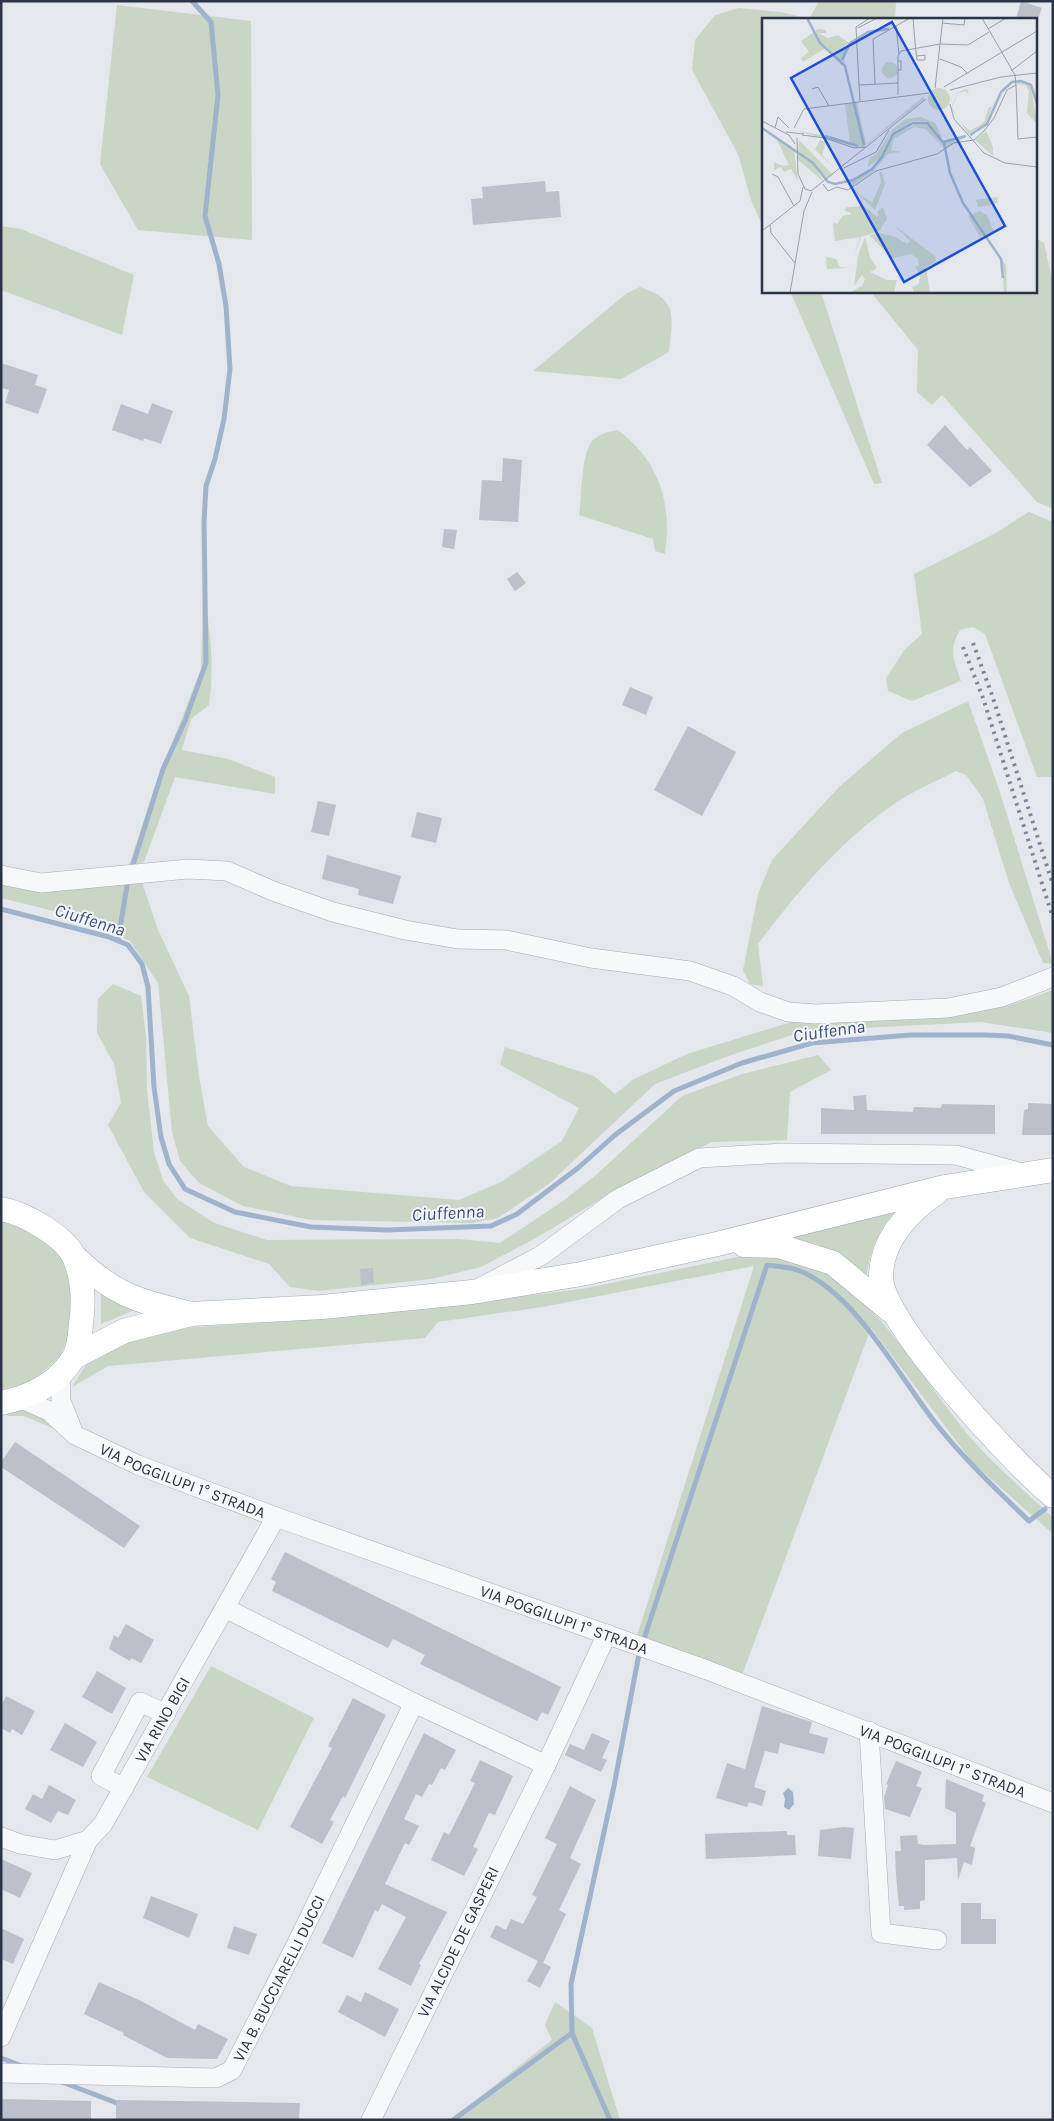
<svg xmlns="http://www.w3.org/2000/svg" width="1054" height="2121" font-family="Karla,sans-serif">
  <rect width="100%" height="100%" fill="#e4e7ec"/>
  <path fill="#c9d6c5" d="M819,1H896L895,19H763V227L751,200L738,154L692,70L695,40L715,15L739,8L781,12L809,19Z
    M117,5L251,21L252,240L138,230L100,164Z
    M1,226L21,229L134,275L122,335L1,290Z
    M1035,238L1044,243L1053,283V509L1037,502L942,395L932,405L917,392L918,350L870,291H1035Z
    M640,287C680,300 672,317 669,352L621,379L533,371L627,293Z
    M790,291H835L822,295L882,483L874,484Z
    M618,430C660,462 672,503 665,554L655,551L653,539L579,515C582,496 581,460 590,444C595,435 609,431 618,430Z
    M1029,512L1053,522V777H1037L985,634L973,627L960,630C948,650 954,660 961,681L912,701L888,691L886,678L905,649L922,634L914,574L992,535Z
    M203,589C210,630 215,663 209,705L191,719L182,750L228,759L275,777V794L175,777L144,862L129,866L153,792L201,669Z
    M968,701L999,789L1053,964L1043,963L1009,883L983,799L966,775L956,771C939,780 919,788 902,799C845,835 798,891 758,944L763,986L750,984L743,970L758,894L772,860L839,787L902,733Z
    M141,879L158,930L189,996L199,1077L208,1126L244,1167L291,1186L459,1200L501,1182L562,1141L579,1108L500,1065L505,1047L594,1076L615,1094L634,1079L687,1054L801,1019H893L1008,1006L1053,990V1033L981,1022L804,1031L731,1055L655,1084L550,1183L498,1218L472,1223L311,1220L243,1206L199,1183L180,1161L172,1132L158,983L130,941L90,920L1,898V880Z
    M113,984L141,996L146,1037L147,1089L154,1152L163,1180L177,1199L214,1223L267,1240L459,1239L500,1243L563,1201L596,1175L682,1096L742,1074L818,1055L831,1070L790,1092L787,1140L712,1142L624,1185L536,1238L481,1267L431,1279L319,1291L290,1287L269,1264L190,1238L144,1192L108,1125L121,1103L114,1064L97,1033L98,999Z
    M903,1203C881,1225 870,1248 866,1279L848,1263L817,1244L775,1235Z
    M1,1219L32,1229L57,1251L71,1272V1332L60,1357L31,1382L3,1390H1Z
    M752,1254C773,1255 796,1256 815,1265C877,1294 932,1396 979,1447C1002,1472 1028,1494 1053,1518V1534L973,1463L871,1328L741,1678L636,1639L754,1266L542,1307L438,1322L425,1338L108,1366L72,1387L90,1358L106,1344L161,1329L325,1319L582,1289Z
    M101,1291L135,1310L101,1324Z
    M24,1408L39,1411L54,1426L52,1428L24,1416H7L5,1412Z
    M211,1666L314,1718L258,1830L147,1777Z
    M555,2002L592,2028L620,2120H451L552,2040L545,2025Z"/>
  <path fill="#9fb4cc" d="M788,1788L793,1792L794,1804L789,1810L784,1807L785,1799L783,1793Z"/>
  <g fill="none" stroke-linecap="round" stroke-linejoin="round">
    <path stroke="#9fb4cc" stroke-width="5" d="M131,871L163,769L185,721L206,663L204,522L206,486L215,459L224,419L230,369L226,306L219,264L205,216L218,95L211,22L192,1
      M1,909L109,937L128,945L142,964L148,987L154,1087L161,1137L169,1164L185,1189L235,1212L311,1227L387,1230L491,1226L517,1214L578,1168L615,1135L674,1091L742,1063L812,1043L910,1035H985L1008,1036L1053,1045
      M118,941L128,879
      M1,2058L22,2066
      M62,2082L122,2105
      M453,2120L572,2033
      M610,2120L572,2033L571,1984L614,1786L639,1654L767,1265C777,1266 790,1267 800,1271C856,1294 900,1378 937,1425C965,1460 997,1490 1029,1521L1045,1509"/>
  </g>
  <path fill="#bbc0ca" d="M1021,1L1042,8L1038,19H1016Z
    M545,181L546,192L559,191L561,217L473,225L471,199L483,198L482,187Z
    M1,363L38,375L35,385L47,389L38,414L5,403L9,390L1,388Z
    M152,403L173,411L161,444L144,438L143,441L112,430L121,404L148,414Z
    M945,425L967,450L970,447L992,471L970,487L927,445Z
    M503,458L522,460L518,522L479,520L482,480L502,481Z
    M444,529L457,530L454,549L442,547Z
    M517,572L526,583L515,591L507,579Z
    M630,687L653,697L646,715L622,705Z
    M688,726L736,752L702,816L654,790Z
    M318,801L336,805L329,836L311,832Z
    M417,812L442,818L436,843L411,837Z
    M327,855L401,876L393,904L358,895L359,889L322,879Z
    M866,1095L867,1110L913,1112L914,1107L941,1108L942,1104L995,1105V1134H821V1108L854,1110L853,1096Z
    M1028,1103L1053,1104V1135H1022L1024,1110L1028,1109Z
    M373,1268L374,1283L361,1285L360,1269Z
    M15,1442L140,1526L124,1548L1,1467V1462Z
    M285,1552L561,1687L548,1715L542,1712L537,1721L420,1664L425,1655L393,1639L388,1648L272,1591L276,1582L271,1579Z
    M126,1624L154,1640L141,1663L131,1658L130,1661L109,1649L114,1635L118,1638Z
    M97,1671L126,1688L112,1714L82,1697Z
    M6,1696L35,1711L22,1735L12,1729L10,1733L1,1728V1706Z
    M353,1698L386,1715L345,1798L343,1796L330,1820L334,1822L322,1844L290,1827L332,1748L328,1746Z
    M762,1706L812,1722L809,1733L828,1738L824,1754L780,1743L778,1754L765,1751L754,1787L766,1791L762,1806L749,1802L747,1807L716,1798L727,1763L745,1769Z
    M65,1723L97,1742L83,1767L50,1750Z
    M424,1733L456,1750L445,1770L441,1768L432,1785L429,1784L422,1797L416,1794L404,1819L419,1826L409,1845L405,1843L385,1884L447,1912L419,1964L421,1965L411,1986L378,1969L406,1917L382,1904L378,1912L375,1910L353,1958L322,1943Z
    M592,1733L610,1741L602,1758L607,1760L601,1772L565,1755L570,1744L584,1750Z
    M480,1760L513,1776L495,1815L489,1813L473,1847L478,1849L464,1876L431,1860L444,1832L449,1835L475,1783L470,1781Z
    M896,1761L922,1772L916,1786L922,1788L910,1817L885,1809L884,1797L888,1785L886,1784Z
    M946,1779L984,1795L982,1801L986,1803L970,1846L975,1848L972,1865L964,1862L958,1880L957,1858L925,1860V1900L920,1901V1909L904,1910V1906H899L896,1875L895,1851H901L900,1836L917,1835L918,1844L925,1845L956,1844V1813L945,1808Z
    M49,1785L76,1800L68,1815L58,1811L51,1823L25,1809L33,1794L42,1799Z
    M570,1786L596,1800L570,1858L581,1864L559,1910L566,1914L543,1963L551,1967L540,1988L527,1981L538,1961L490,1937L496,1925L506,1930L511,1919L523,1924L537,1897L532,1895L557,1844L545,1838Z
    M843,1827L854,1828L851,1859L818,1856L820,1830Z
    M787,1831V1835H795L796,1855L706,1859L705,1834Z
    M1,1859L32,1873L20,1898L1,1889Z
    M151,1896L198,1914L189,1938L143,1918Z
    M961,1903H981V1919H996V1944H961Z
    M234,1926L257,1934L249,1955L227,1948Z
    M1,1928L24,1939L13,1964L1,1959Z
    M99,1982L141,2001L195,2030L198,2024L228,2039L217,2059L167,2058L123,2035L124,2033L84,2014Z
    M365,1992L399,2009L385,2037L338,2012L347,1995L361,2002Z
    M1,2099L91,2101V2120H1Z
    M116,2100L300,2103L299,2120H116Z"/>
  <g fill="none" stroke-linecap="round" stroke-linejoin="round">
    <g stroke="#a9aeb7" stroke-width="20">
      <g id="minor">
        <path d="M1,875L41,883L188,869L227,871L273,891L333,912L405,930L458,939L506,940L591,958L690,971L733,986L760,1002L788,1012L816,1014L948,1008L1002,997L1053,977"/>
        <path d="M483,1286L542,1255L618,1199L699,1158L783,1153L956,1155L1022,1173"/>
        <path d="M60,1373L61,1401L72,1429"/>
        <path id="s1" d="M22,1399L49,1411L75,1435L138,1465L276,1517L707,1670L1053,1803"/>
        <path d="M225,1608L414,1703L546,1765L371,2120"/>
        <path d="M869,1731L881,1933L937,1940"/>
        <path d="M546,1765L607,1634"/>
        <path d="M124,1788L101,1776L140,1702L166,1714"/>
        <path id="s2" d="M1,1837L20,1844L55,1850L88,1840L103,1824L276,1517"/>
        <path d="M1,2037L88,1840"/>
        <path id="s3" d="M1,2073L216,2078L232,2070L296,1945L414,1703"/>
      </g>
    </g>
    <g stroke="#a3abb8" stroke-width="25">
      <path id="major" d="M937,1192C908,1212 881,1240 881,1277C881,1322 1015,1465 1053,1496
        M1,1209C24,1213 67,1237 75,1259C83,1279 84,1303 81,1324C80,1334 79,1349 74,1357C58,1384 30,1397 1,1403
        M744,1245L779,1246L833,1263L891,1311
        M75,1257C114,1295 136,1300 187,1313
        M74,1357L124,1331L191,1314L322,1307L472,1292L581,1274L717,1244L945,1187L1053,1170"/>
    </g>
    <use href="#minor" stroke="#f7f8fa" stroke-width="19"/>
    <use href="#major" stroke="#fff" stroke-width="24"/>
    <path stroke="#7d8696" stroke-width="4" stroke-dasharray="2.5 5" stroke-linecap="butt" d="M973,643L992,695L1053,885
      M963,647L983,698L1053,918"/>
  </g>
  <g text-anchor="middle" dominant-baseline="central" stroke-width="4" stroke-linejoin="round" paint-order="stroke">
    <g font-size="16" fill="#2b3445" stroke="#f4f6f9">
      <text stroke="none"><textPath href="#s1" startOffset="182">VIA POGGILUPI 1° STRADA</textPath></text>
      <text stroke="none"><textPath href="#s1" startOffset="588">VIA POGGILUPI 1° STRADA</textPath></text>
      <text stroke="none"><textPath href="#s2" startOffset="232">VIA RINO BIGI</textPath></text>
      <text stroke="none"><textPath href="#s1" startOffset="992">VIA POGGILUPI 1° STRADA</textPath></text>
      <text transform="translate(458 1942) rotate(-64)">VIA ALCIDE DE GASPERI</text>
      <text stroke="none"><textPath href="#s3" startOffset="336">VIA B. BUCCIARELLI DUCCI</textPath></text>
    </g>
    <g font-size="18" font-style="italic" fill="#34527a" stroke="#f4f6f9">
      <text transform="translate(90 920) rotate(17)">Ciuffenna</text>
      <text transform="translate(829 1031) rotate(-8)">Ciuffenna</text>
      <text transform="translate(448 1213) rotate(-3)">Ciuffenna</text>
    </g>
  </g>
  <g transform="translate(762 18)">
    <rect width="275" height="275" fill="#e4e7ec"/>
    <path d="M56,11L64,12V15H56L66,20L76,17L88,26L82,41L83,45L78,44L64,30L41,44L39,40L47,34L39,23ZM120 52a8 8 0 1 1 16 0a8 8 0 1 1-16 0ZM254,63L269,68L275,106L265,95L267,73L264,67L255,66ZM166 81a11 11 0 1 1 22 0a11 11 0 1 1-22 0ZM205,71L207,77L204,73L196,75L190,90L198,104L208,113L222,104L227,89H230L224,106L206,116L189,90L196,74ZM162,78V82L101,129L89,128L35,113L72,119L88,126L83,86L95,84L104,126ZM159,99L173,105L180,119L177,120L165,103H151L129,115L119,139L106,149L107,140L114,136L130,112L144,101ZM156,105L164,106L181,124L204,119L183,131L163,111L152,109L132,121L129,132L139,134L126,136L112,153L89,169L85,165L111,152L122,139L130,117ZM224,113L231,129V138L213,122ZM14,120L32,132L36,163L29,151L22,154L19,149L12,152V144L21,148L27,147ZM41,120L53,131L58,122L64,124L60,137L74,152ZM37,122L71,157L65,161L52,145L36,133ZM36,135L52,147L62,164L36,142ZM117,154H120L123,166L113,192L91,171L110,185L119,164ZM235,179L236,184L229,187L216,189L214,182ZM102,188L115,199L117,197L115,194L121,189L125,201L117,213L99,219L92,238L98,219L73,223L71,204L75,206L81,198L90,196L82,192L85,189ZM218,193L225,197L232,214L218,219L206,198ZM133,208L173,238L174,244L164,249L168,275H152L150,269L157,266L158,258L153,248H157L156,241L149,236L130,240L107,217L117,215L134,219L145,226L148,223ZM103,219L108,240L115,250L108,254L125,262H135L132,275H87L100,268L103,261L100,257L92,268L96,238ZM232,228L244,248L245,275H242L240,246ZM64,239L74,241L78,249L87,250L65,251Z" fill="#c9d6c5"/>
    <path fill="none" stroke="#9fb4cc" stroke-width="2.5" d="M45,0L58,25L83,48L102,127M80,42L88,25L106,14L127,11M0,110L51,145L66,164L73,166L91,162L110,151L120,139L131,116L151,105H165L181,124L204,118M208,117L225,106L239,74L250,64L259,63L269,67L275,85M63,118L96,128M182,125L188,155L201,185L239,241L241,260"/>
    <path fill="none" stroke="#9a9fa9" stroke-width="1" d="M108,0L94,9L97,67L136,65M151,0L153,24L154,34L155,42H163V37L155,38M180,5L202,7L203,0M134,8L137,36M96,10L115,0M226,11L244,0M178,41L199,49L205,55M136,52H139V43H136M249,53L275,33M113,66L111,21L148,0M97,67L98,83M254,67L256,121L275,119M182,69L275,13M173,70L181,0M50,71L56,69L67,88M188,72L239,59L275,55M136,77V38L139,33L178,26L206,27L227,14M188,86L192,101L222,135L243,145L275,149M0,103L27,117L33,126M13,110L16,99L27,110M32,110L42,91L167,75M24,114L42,116M40,117L63,120L92,130L104,129M35,120L36,156L43,171L49,173L164,81M82,150L114,134L127,112M10,156L16,159L32,188M61,166L66,173L75,169L86,172L114,153L175,136L192,125L212,122L222,113L232,100L245,72L254,67L253,57L220,0M8,207L9,215L33,245M0,213L38,183L41,169M28,275L42,193L50,174"/>
    <path fill="#1d4ed8" fill-opacity="0.15" stroke="#1d4ed8" stroke-width="2.5" d="M130,4L243,208L142,264L29,60Z"/>
    <rect width="275" height="275" fill="none" stroke="#2b3445" stroke-width="2.5"/>
  </g>
  <rect width="1054" height="2121" fill="none" stroke="#2b3445" stroke-width="5"/>
</svg>
